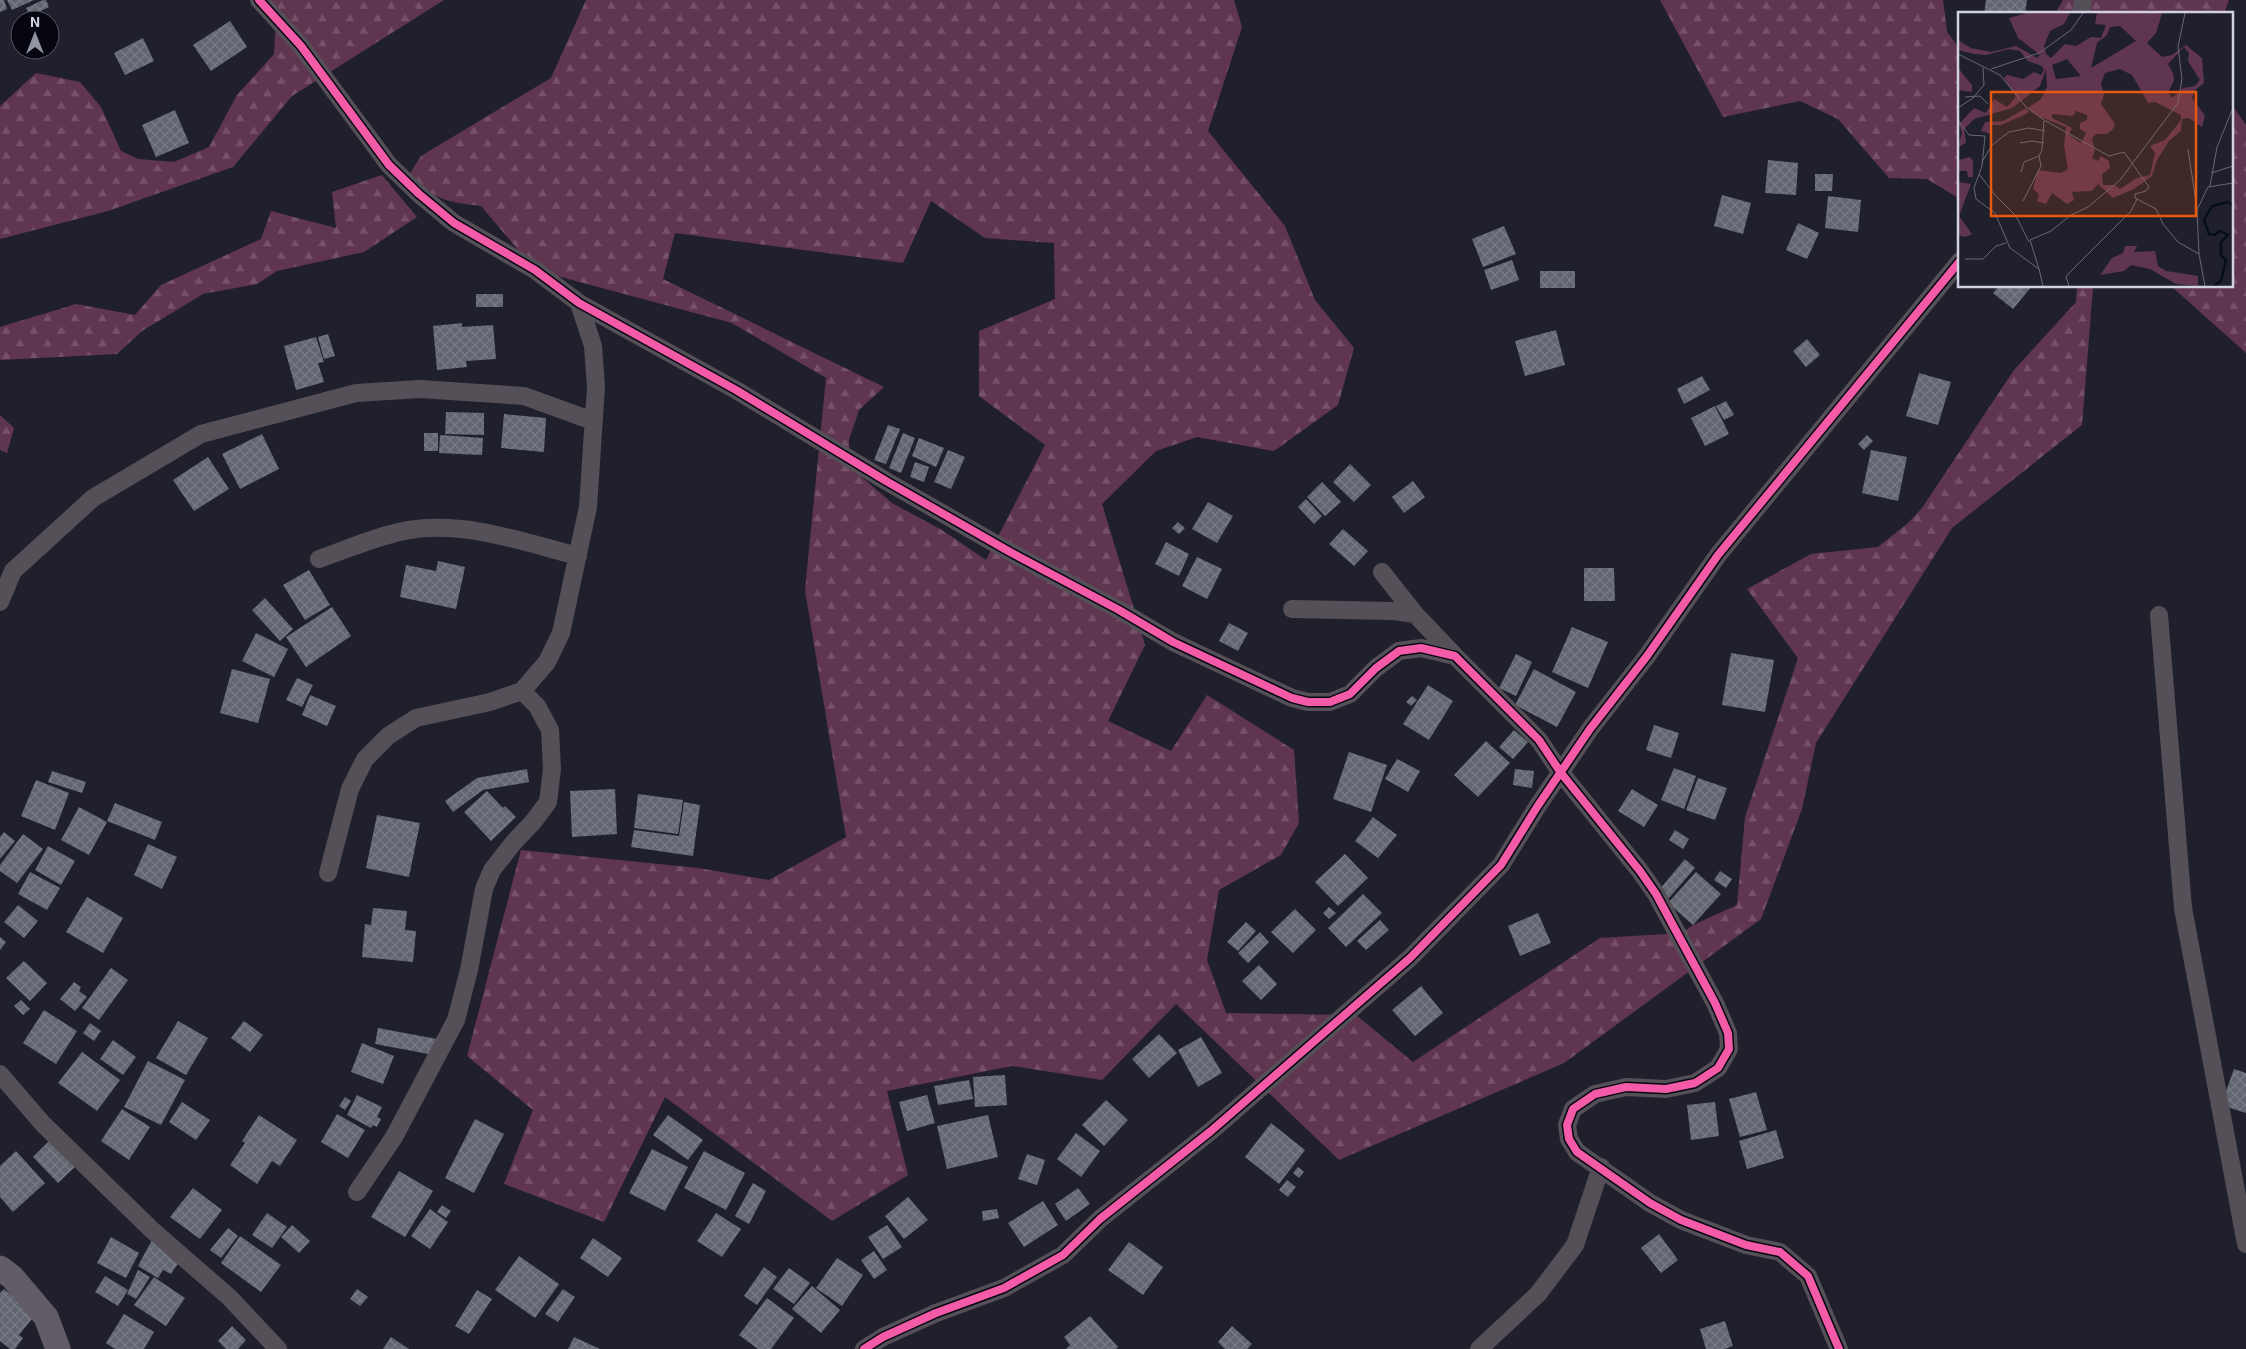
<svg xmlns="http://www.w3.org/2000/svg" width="2246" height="1349" font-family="'Exo 2',sans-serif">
  <defs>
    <pattern id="forest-firs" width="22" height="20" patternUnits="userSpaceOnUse" patternTransform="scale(1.25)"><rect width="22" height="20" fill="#603550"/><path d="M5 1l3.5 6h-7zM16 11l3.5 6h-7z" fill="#765169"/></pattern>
    <pattern id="building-cross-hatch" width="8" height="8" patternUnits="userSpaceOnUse" patternTransform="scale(1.25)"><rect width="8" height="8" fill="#626671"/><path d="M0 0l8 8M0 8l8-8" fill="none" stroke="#777b85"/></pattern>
  </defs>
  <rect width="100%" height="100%" fill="#20202d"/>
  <path fill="url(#forest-firs)" fill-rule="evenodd" d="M259,0H444L292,96L233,167L108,211L0,239V106L36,73L80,82L101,107L121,151L138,159L174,162L209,147L237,95L274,54L276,18Z
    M586,0H1234L1242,27L1208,131L1285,226L1315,300L1354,348L1338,405L1274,451L1197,437L1156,451L1102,504L1145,645L1108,721L1171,751L1207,695L1294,750L1299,823L1281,855L1219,890L1207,960L1226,1013L1356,1015L1413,1062L1600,938L1682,933L1693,925L1737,905L1745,817L1798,658L1747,589L1811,554L1878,547L1908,523L1922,508L2014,370L2076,302L2077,286H2110L2093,288L2082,425L1952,528L1816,743L1802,809L1761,919L1564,1063L1339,1160L1176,1004L1102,1080L1012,1066L887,1091L908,1175L832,1221L665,1097L604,1222L504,1184L533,1110L467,1056L521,850L698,868L769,880L846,837L805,590L826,378L732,323L535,270L481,206C445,202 437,200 409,175L421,156L551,78ZM931,201L985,238L1054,243L1055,299L979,331V396L1045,445L986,560L942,530L892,503L850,467L849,440L859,410L884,387L663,279L675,233L903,263Z
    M1660,0H1943L1947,32L1960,49V199L1927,179L1889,178L1838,119L1800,101L1723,117Z
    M2063,0H2229L2224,14H2055Z
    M2232,105L2246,125V353L2171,286H2232Z
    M382,175L417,217L364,252L277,271L257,284L203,294L142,331L117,354L0,360V327L76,304L135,315L161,285L261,239L271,211L336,228L332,192Z
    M0,415L14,428L7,453L0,450Z"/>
  <path fill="url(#building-cross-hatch)" d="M0,0H4L7,9L0,12Z
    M7,0H34L12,10Z
    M43,0H46L49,7L30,16L26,8Z
    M1986,0H2027L2025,14H1984Z
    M230,21L247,47L211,71L193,45Z
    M143,38L154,61L125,75L114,53Z
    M175,110L189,143L156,157L142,125Z
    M1768,160L1798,163L1796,195L1765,193Z
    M1815,174H1833L1832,191H1815Z
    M1722,195L1751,203L1743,234L1714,226Z
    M1828,196L1861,200L1858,232L1825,228Z
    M1798,223L1819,233L1807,259L1786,250Z
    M1504,226L1516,254L1483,267L1472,239Z
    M1512,260L1519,280L1491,290L1484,270Z
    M1540,271H1575V288H1540Z
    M1999,286H2032L2013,309L1993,293Z
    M476,294H503V307H476Z
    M462,323V327L493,325L496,359L466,361L467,367L437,370L433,326Z
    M1556,330L1565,365L1525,376L1515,341Z
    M328,334L335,356L324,359L318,337Z
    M316,337L324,362L318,363L324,382L296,390L284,346Z
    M1807,339L1820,355L1806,367L1793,351Z
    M1919,373L1951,382L1938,425L1906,416Z
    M1702,376L1710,390L1684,404L1677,389Z
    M1726,401L1734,415L1724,420L1716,406Z
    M1715,406L1729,434L1705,446L1691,418Z
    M446,412L484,413V435L445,434Z
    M504,414L546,418L544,452L501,448Z
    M888,425L900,429L886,464L874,460Z
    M424,433H438V451H424Z
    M903,433L915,438L901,473L889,468Z
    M262,434L279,469L240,489L222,454Z
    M440,435L483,438L482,455L439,453Z
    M1867,435L1873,441L1864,450L1858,444Z
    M919,438L944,448L936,467L912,456Z
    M948,450L965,457L951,489L934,482Z
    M1871,450L1907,457L1898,501L1862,493Z
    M208,457L229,489L194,511L173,480Z
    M915,462L929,467L924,482L910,477Z
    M1350,464L1371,485L1354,502L1333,482Z
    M1413,481L1425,497L1404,513L1392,497Z
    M1322,482L1341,502L1325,516L1307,497Z
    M1306,499L1322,516L1314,524L1298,507Z
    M1208,502L1233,516L1217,543L1192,529Z
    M1178,522L1185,528L1179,534L1172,528Z
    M1343,529L1368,551L1354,566L1329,544Z
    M1166,542L1189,554L1179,576L1155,564Z
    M1197,557L1222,569L1207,599L1182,586Z
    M438,561L465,567L456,609L400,597L406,565L436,571Z
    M1584,568H1614L1615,601H1584Z
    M309,570L330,605L305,620L283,585Z
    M265,598L293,629L280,641L252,610Z
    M332,607L351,636L306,667L286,637Z
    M1229,623L1248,633L1238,651L1219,641Z
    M1572,627L1608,642L1588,688L1552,672Z
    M256,633L288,649L274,677L242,661Z
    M1731,653L1774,660L1765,712L1722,705Z
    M1516,654L1532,662L1516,696L1499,688Z
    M232,669L270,679L258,723L220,713Z
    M1534,669L1576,692L1557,727L1515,705Z
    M297,678L313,685L302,707L286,700Z
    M1428,685L1453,701L1429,740L1403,724Z
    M310,695L336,706L327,726L302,715Z
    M1412,696L1417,700L1411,706L1406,702Z
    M1654,725L1679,733L1671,758L1646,750Z
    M1514,730L1528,742L1513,759L1499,747Z
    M1486,741L1510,763L1478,797L1454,775Z
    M1349,752L1387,765L1371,812L1333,799Z
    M1397,759L1420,771L1408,792L1385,779Z
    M1674,768L1696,776L1684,809L1661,800Z
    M527,769L529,782L483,790L453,812L445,801L477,778Z
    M1515,769L1534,771L1532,788L1513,785Z
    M52,771L86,782L82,793L48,782Z
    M1698,778L1727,788L1715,820L1686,810Z
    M36,780L69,793L55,830L21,816Z
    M615,789L617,834L572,837L570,791Z
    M1632,789L1658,805L1644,827L1618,811Z
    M487,791L503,808L505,806L516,817L491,841L464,812Z
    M638,794L683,800L678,834L634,828Z
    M684,802L700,805L693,856L631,847L634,830L679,836Z
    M115,803L162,822L155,840L107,821Z
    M79,807L107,822L89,855L61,840Z
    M377,815L420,823L409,877L366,868Z
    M1373,817L1397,835L1378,858L1355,841Z
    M1675,830L1689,839L1683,849L1669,840Z
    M4,832L15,841L0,859V837Z
    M23,834L43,849L17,883L0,871V865Z
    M148,844L177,857L162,889L134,875Z
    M48,846L75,861L61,885L35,870Z
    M1345,854L1368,878L1338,906L1315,882Z
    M1685,859L1695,868L1669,898L1659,890Z
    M1720,871L1732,879L1726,888L1714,880Z
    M30,872L60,888L47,910L18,894Z
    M1696,872L1721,894L1693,925L1668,903Z
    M1363,894L1382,913L1346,947L1328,928Z
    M87,897L123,918L103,953L66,932Z
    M18,905L38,921L24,938L4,922Z
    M1329,907L1336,913L1329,919L1323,913Z
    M373,908L407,911L405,930L416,931L413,962L362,957L365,924L371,925Z
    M1295,909L1316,930L1293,953L1271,932Z
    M1538,913L1551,943L1520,956L1508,926Z
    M1380,920L1389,930L1366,950L1357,941Z
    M1246,922L1256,931L1238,951L1227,942Z
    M1260,932L1269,942L1248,963L1238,953Z
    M0,937L6,942L0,950Z
    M24,961L47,983L30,1001L6,978Z
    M1259,965L1277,984L1261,1000L1242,981Z
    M111,968L128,980L99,1020L82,1008Z
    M74,982L81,987L79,991L87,997L75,1011L60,999Z
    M1421,986L1443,1013L1415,1036L1392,1010Z
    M21,1000L30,1009L23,1015L14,1006Z
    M44,1010L77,1031L56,1064L23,1043Z
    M178,1021L208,1038L186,1075L156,1058Z
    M244,1021L263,1035L250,1052L231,1038Z
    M90,1023L101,1031L94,1041L83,1033Z
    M378,1028L437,1039L434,1055L375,1044Z
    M1159,1034L1177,1053L1149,1078L1132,1059Z
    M1201,1037L1222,1073L1198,1087L1178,1050Z
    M113,1040L136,1057L123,1075L100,1059Z
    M362,1043L394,1056L383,1084L351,1072Z
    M82,1052L120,1080L97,1111L58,1083Z
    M148,1061L185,1080L161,1125L124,1107Z
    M2234,1069L2246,1073V1113L2221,1105Z
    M1005,1075L1007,1105L975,1107L973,1077Z
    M969,1080L973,1099L938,1105L934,1086Z
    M1756,1092L1767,1130L1740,1137L1729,1099Z
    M357,1095L382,1107L377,1117L381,1119L377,1127L373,1125L371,1128L347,1115Z
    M927,1095L935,1123L907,1131L899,1102Z
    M345,1097L351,1101L345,1110L339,1106Z
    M1106,1100L1128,1120L1104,1146L1082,1125Z
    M182,1102L210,1120L196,1140L169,1122Z
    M1715,1102L1719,1136L1691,1140L1687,1105Z
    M122,1109L150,1127L129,1160L101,1141Z
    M337,1114L365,1130L348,1158L321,1142Z
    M259,1115L297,1140L280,1166L272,1161L257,1184L230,1165L245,1143L242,1141Z
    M668,1115L703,1140L688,1160L653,1135Z
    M988,1115L998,1157L947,1169L937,1126Z
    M475,1119L504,1134L474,1193L445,1178Z
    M1271,1123L1305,1150L1279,1184L1245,1157Z
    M1776,1130L1784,1158L1747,1169L1739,1141Z
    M1076,1133L1100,1151L1081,1177L1057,1159Z
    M51,1139L76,1166L58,1183L33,1157Z
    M652,1149L688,1167L665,1211L629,1193Z
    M16,1151L45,1183L13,1212L0,1197V1166Z
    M704,1151L745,1173L726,1210L684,1188Z
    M1027,1154L1045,1160L1037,1185L1018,1179Z
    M1298,1167L1304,1172L1299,1178L1293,1173Z
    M399,1171L433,1191L405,1237L371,1217Z
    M1287,1180L1296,1187L1288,1197L1279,1190Z
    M753,1183L766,1191L749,1224L735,1216Z
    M193,1188L222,1210L200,1239L170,1217Z
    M1078,1188L1090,1204L1066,1221L1055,1204Z
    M908,1197L928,1220L904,1239L885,1216Z
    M1043,1201L1058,1225L1024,1247L1008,1223Z
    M442,1205L451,1211L446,1218L437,1212Z
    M430,1209L448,1222L430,1249L411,1236Z
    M997,1209L999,1218L983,1221L982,1211Z
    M267,1213L287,1227L272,1248L252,1235Z
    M716,1213L741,1229L722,1257L697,1241Z
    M292,1225L310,1241L299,1253L281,1237Z
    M887,1225L902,1247L883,1259L868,1237Z
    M228,1228L238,1236L221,1258L210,1250Z
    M1659,1234L1678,1260L1661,1273L1641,1248Z
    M240,1236L281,1265L261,1292L221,1263Z
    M111,1237L139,1253L126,1278L97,1263Z
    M153,1238L182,1258L171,1274L163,1270L158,1278L138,1266Z
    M593,1238L622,1258L608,1277L580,1258Z
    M1129,1242L1163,1267L1143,1295L1108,1270Z
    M874,1251L887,1270L874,1279L861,1260Z
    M519,1256L559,1284L535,1318L495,1290Z
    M837,1258L863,1275L842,1306L816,1288Z
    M764,1267L777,1277L757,1305L744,1296Z
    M789,1268L810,1283L794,1304L773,1289Z
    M138,1270L150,1277L136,1299L127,1294Z
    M105,1276L128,1290L118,1306L95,1292Z
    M154,1277L185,1298L166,1326L134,1305Z
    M812,1286L840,1310L821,1333L792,1309Z
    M4,1289L36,1314L19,1335L23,1338L15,1349H10L0,1341V1293Z
    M357,1289L368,1297L360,1306L350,1299Z
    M563,1289L575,1297L558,1322L545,1314Z
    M477,1290L492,1299L469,1334L455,1326Z
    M767,1298L794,1318L771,1349H758L739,1335Z
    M124,1314L154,1332L144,1349H115L106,1343Z
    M1090,1316L1118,1347L1116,1349H1066L1070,1345L1064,1337Z
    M1725,1321L1733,1346L1725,1349H1706L1700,1329Z
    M232,1326L246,1340L238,1349H226L218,1341Z
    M1232,1326L1252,1344L1247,1349H1225L1218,1342Z
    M391,1337L409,1349H383Z
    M574,1337L600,1349H568Z"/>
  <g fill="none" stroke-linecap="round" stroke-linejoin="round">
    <path stroke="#555058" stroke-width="18" d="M259,0L301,46L389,165L419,194L454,223L535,270L579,303L736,390L886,481L1010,552L1119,610L1173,642L1292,698L1308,702H1330L1350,694L1376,668L1399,651L1421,648L1455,656L1539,740L1561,773L1640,871L1656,894L1715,1003L1728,1033L1729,1049L1718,1068L1695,1083L1666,1089L1626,1087L1595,1094L1573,1109L1567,1125L1569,1139L1577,1152L1650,1203L1681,1220L1746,1245L1780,1252L1808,1276L1839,1349
      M2081,14L2083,0
      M319,559C348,549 379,535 409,530C467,521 523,542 578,556
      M1382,572L1415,614
      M0,602L13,571L93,498L201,434L356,393L420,389L524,396L593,421
      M1292,609L1393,611L1415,614L1455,656
      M2159,615L2183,908L2246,1244
      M328,873L350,789L365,759L388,736L416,718L490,702L522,691L547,662L561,633L588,507L596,387L593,346L579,303
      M0,1074L43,1124L152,1230L229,1297L278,1349
      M357,1192L394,1137L456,1020L469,970L484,889L492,870L514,842L533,822L548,802L552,769L550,730L537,706L522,691
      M864,1349L883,1337L936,1313L1004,1288L1063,1255L1100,1219L1211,1131L1410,958L1501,865L1537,807L1590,729L1647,656L1718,555L1960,261
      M1479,1349L1538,1294L1575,1245L1601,1167"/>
    <path stroke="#615c66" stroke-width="25" d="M0,1268L12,1277L46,1317L58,1349"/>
    <g stroke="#060611" stroke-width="11">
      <path id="cycleway" d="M259,0L301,46L389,165L419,194L454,223L535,270L579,303L736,390L886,481L1010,552L1119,610L1173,642L1292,698L1308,702H1330L1350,694L1376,668L1399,651L1421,648L1455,656L1539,740L1561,773L1640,871L1656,894L1715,1003L1728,1033L1729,1049L1718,1068L1695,1083L1666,1089L1626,1087L1595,1094L1573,1109L1567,1125L1569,1139L1577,1152L1650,1203L1681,1220L1746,1245L1780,1252L1808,1276L1839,1349
        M864,1349L883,1337L936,1313L1004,1288L1063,1255L1100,1219L1211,1131L1410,958L1501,865L1537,807L1590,729L1647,656L1718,555L1960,261"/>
    </g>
    <use href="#cycleway" stroke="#f35aa7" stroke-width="8"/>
  </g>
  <g transform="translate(1958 12)">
    <rect width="275" height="275" fill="#20202d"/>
    <path d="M69,1H112L106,12L92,19L86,34L88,42L93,46L107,32L118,34L133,25L143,26L148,13L137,12L139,1H204L198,21L189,31L204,45L214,43L228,33L244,46L246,71L237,78L234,86L247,104L244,115L231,106L224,107L223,119L211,129L199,148L194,164L176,177L155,186L140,172L134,179L114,180L116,188L109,192L94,181L88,192L79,189L81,182L75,177L80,158L103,161L110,157L106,134L108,115L82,105L70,96L83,87L89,75L88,57L82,74L54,96L16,107L6,117L8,131L0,135L4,121L1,112L16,96L28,101L36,87L49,95L58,85L46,66L49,63L65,67L76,60L83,63L86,58L84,54L70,49L62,39L51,37L28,43L16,42L0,38V28L13,36L33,40L58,34L79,46L82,43L60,26L51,6ZM162,14L178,29L133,56L139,31L149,23L152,15ZM226,35L231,41L230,49L242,68L237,74L225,76L214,86L210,80L216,69L215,61L210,52ZM109,47L123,64L98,67L94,53ZM162,57L174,63L190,91L197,90L223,103V108L207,128L192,134L197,141L192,163L179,166L162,177L157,173H145L144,162L152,156L151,149L143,144L140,149L134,146L137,139L134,126L138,122H149L155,117L157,112L143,92L146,83L143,72L147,61ZM118,99L129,103V108L122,111V117L128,121L123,131L111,123L114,116L94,106V102L115,104ZM0,56L14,73V80L0,78ZM68,96L71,100L66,103L43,113H31L33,122L23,119L27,110L45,109ZM12,145L15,149V165H10L9,159H0V148ZM0,170L13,172L1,204L14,222L7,225L0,223ZM167,234H179L176,240L197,239L200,254L208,259L240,264V274L218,272L192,257L173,253L166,259L142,263L154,246L165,241Z" fill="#603550" fill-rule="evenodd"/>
    <path fill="none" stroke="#030f15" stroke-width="2.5" d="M256,274L263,269L268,248L263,243V230L270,223L262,219L257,223L251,222L246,208L254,194L270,190L275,193"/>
    <path fill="none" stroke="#676776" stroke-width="1" d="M0,42L42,63L68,95L86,108L151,144L166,140L191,175L188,179L177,182V186L198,197L205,212L220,230L241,242M33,57L81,41L113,18L125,1M7,85L22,84L30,92M0,96L15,86L26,73L25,56M0,108L11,123L27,124L24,154L16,176L18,187L37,201L52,236L81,257L85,274M62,131L74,129L86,131M230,137L239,197M24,150L34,133L51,120L71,116L87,119M63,160L66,150L81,144L84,138L86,109M253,161L275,154M21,162L37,183L58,204L71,230M252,174L259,135L275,96M65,189L83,154L81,144M7,247H25L38,234L48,231M81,257L72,228L93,219L113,203L130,195L162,168L220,91L224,67L220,35L227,1M111,274L108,265L113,259L173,199L179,187M247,274L241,242L239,198L250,175L275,171"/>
    <path fill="#e8590c" fill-opacity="0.15" stroke="#e8590c" stroke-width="2.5" d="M33,80H238V204H33Z"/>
    <rect width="275" height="275" fill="none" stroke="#d1d2e3" stroke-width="2.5"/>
  </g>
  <g transform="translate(35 35)"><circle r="24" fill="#060611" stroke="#575865"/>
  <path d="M0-4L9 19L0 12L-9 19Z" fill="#9394a3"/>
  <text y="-8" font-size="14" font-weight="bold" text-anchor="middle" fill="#d1d2e3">N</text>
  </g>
</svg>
